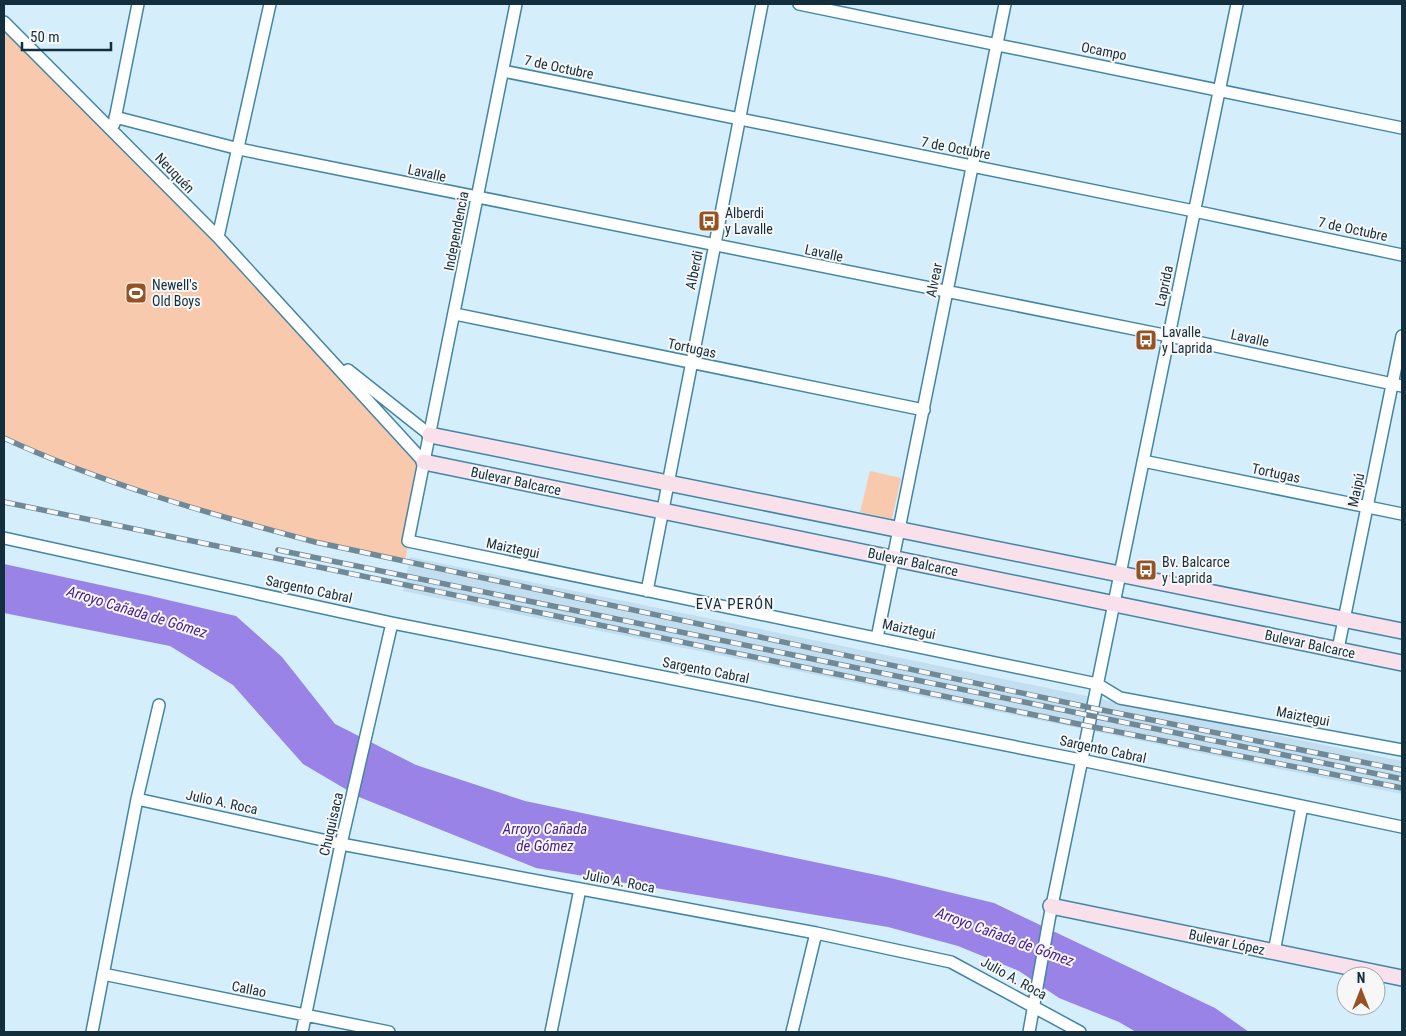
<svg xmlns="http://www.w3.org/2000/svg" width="1406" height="1036" font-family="'Roboto Condensed',sans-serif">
  <rect width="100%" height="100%" fill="#d4eefc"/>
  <path fill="#c3dfef" d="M410,557L1402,761V794L403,591Z"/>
  <path fill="#f8c9ad" d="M4,22L113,130L424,462L405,561C268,532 130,497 4,438Z
    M870,471L901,478L892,519L860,512Z"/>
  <path fill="#9983e6" d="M4,564L151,596L236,616L282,657L335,724L416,765L525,801L886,877L994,903L1215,1008L1249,1032H1136L1119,1022L1059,998L1019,971L958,946L888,927L536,868L359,797L303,764L233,685L170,646L4,613Z"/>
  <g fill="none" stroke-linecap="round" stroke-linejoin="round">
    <g stroke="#4385a5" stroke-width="14">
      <path id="street" d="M516,4L408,541L1097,684L1120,698L1402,750
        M799,4L1402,128
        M4,22L218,237L424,462
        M503,71L1194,211L1402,255
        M115,117L239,149L1169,336L1402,386
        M114,124L138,4
        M218,237L270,4
        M455,314L924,410
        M348,370L430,435
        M1143,461L1402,514
        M4,538L392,623L1081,760L1402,827
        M647,591L762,4
        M877,638L1005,4
        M1338,649L1402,336
        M137,799L341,844L816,933L951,962L1080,1032
        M1274,952L1302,806
        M103,974L389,1032
        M92,1032L137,799L159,705
        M302,1032L341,844L392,623
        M551,1032L580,889
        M792,1032L816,933
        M1029,1032L1049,920L1237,4"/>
    </g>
    <g stroke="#4385a5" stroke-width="18">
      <path id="secondary" d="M430,435L1402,631
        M424,462L1402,663
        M1051,906L1402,978"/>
    </g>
    <use href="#street" stroke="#fff" stroke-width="11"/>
    <use href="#secondary" stroke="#f9e1ec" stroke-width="15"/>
    <g stroke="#6f8997" stroke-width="5.5">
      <path id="rail" d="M4,438C103,484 210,514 315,542L1092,708L1402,770
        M4,502L1088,726L1402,788
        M278,550L1402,779"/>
    </g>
    <use href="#rail" stroke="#f7f7f7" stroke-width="4" stroke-dasharray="11" stroke-linecap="butt"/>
  </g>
  <defs>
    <g id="bus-square" transform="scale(1.125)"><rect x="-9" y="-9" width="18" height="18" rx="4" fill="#955223" stroke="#f7f7f7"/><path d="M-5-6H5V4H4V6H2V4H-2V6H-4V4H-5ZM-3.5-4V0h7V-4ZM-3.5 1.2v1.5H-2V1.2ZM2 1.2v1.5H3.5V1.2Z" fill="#fff"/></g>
    <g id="stadium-square" transform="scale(1.125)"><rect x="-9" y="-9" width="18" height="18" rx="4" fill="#955223" stroke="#f7f7f7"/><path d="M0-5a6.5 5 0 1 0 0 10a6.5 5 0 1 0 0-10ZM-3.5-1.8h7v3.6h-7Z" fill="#fff"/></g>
  </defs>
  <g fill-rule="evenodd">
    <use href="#bus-square" x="709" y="221"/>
    <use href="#stadium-square" x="136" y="293"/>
    <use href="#bus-square" x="1146" y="340"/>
    <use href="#bus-square" x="1146" y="570"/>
  </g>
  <g text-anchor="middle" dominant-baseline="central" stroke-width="4" stroke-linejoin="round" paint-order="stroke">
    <g font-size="14" fill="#132e3c" stroke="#f7f7f7">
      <text transform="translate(1104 51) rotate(11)">Ocampo</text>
      <text transform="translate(559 67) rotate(12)">7 de Octubre</text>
      <text transform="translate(956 148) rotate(11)">7 de Octubre</text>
      <text transform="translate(175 173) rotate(46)">Neuquén</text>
      <text transform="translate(427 173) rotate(12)">Lavalle</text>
      <text transform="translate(1353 229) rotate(12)">7 de Octubre</text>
      <text transform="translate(456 231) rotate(-79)">Independencia</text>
      <text transform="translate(824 253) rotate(12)">Lavalle</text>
      <text transform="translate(694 270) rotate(-78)">Alberdi</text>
      <text transform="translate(934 280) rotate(-79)">Alvear</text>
      <text transform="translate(1164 286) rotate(-78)">Laprida</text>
      <text transform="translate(1250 338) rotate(12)">Lavalle</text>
      <text transform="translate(692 348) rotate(12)">Tortugas</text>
      <text transform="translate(1276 473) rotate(12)">Tortugas</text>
      <text transform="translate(516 481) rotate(12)">Bulevar Balcarce</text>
      <text transform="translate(1356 490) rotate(-78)">Maipú</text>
      <text transform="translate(513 548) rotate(12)">Maiztegui</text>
      <text transform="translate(913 562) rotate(12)">Bulevar Balcarce</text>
      <text transform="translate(309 589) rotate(12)">Sargento Cabral</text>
      <text transform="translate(909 629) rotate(12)">Maiztegui</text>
      <text transform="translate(1310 644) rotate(12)">Bulevar Balcarce</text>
      <text transform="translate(706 670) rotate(11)">Sargento Cabral</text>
      <text transform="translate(1303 716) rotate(11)">Maiztegui</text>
      <text transform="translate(1103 749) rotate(12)">Sargento Cabral</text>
      <text transform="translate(222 802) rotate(12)">Julio A. Roca</text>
      <text transform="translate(331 824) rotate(-77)">Chuquisaca</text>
      <text transform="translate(619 881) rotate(11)">Julio A. Roca</text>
      <text transform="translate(1227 942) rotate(12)">Bulevar López</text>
      <text transform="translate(1014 978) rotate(29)">Julio A. Roca</text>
      <text transform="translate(249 989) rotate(11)">Callao</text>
    </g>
    <g font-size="14" fill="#132e3c" stroke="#f7f7f7" text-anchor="start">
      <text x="725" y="213">Alberdi<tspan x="725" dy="16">y Lavalle</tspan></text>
      <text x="152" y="285">Newell's<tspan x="152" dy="16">Old Boys</tspan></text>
      <text x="1162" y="332">Lavalle<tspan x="1162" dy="16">y Laprida</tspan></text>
      <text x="1162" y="562">Bv. Balcarce<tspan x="1162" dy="16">y Laprida</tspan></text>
    </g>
    <g font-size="15" letter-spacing="1" fill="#132e3c" stroke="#f7f7f7">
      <text x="735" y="604">EVA PERÓN</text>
    </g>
    <g font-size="15" font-style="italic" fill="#461b90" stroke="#f7f7f7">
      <text transform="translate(137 612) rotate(17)">Arroyo Cañada de Gómez</text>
      <text x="545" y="829">Arroyo Cañada<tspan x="545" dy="17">de Gómez</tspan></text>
      <text transform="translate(1005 937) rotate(20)">Arroyo Cañada de Gómez</text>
    </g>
  </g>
  <rect width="1406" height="1036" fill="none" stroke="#132e3c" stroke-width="10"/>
  <g transform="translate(1361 991)"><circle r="24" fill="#f7f7f7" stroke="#9ca7ac"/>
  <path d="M0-4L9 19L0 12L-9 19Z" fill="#955223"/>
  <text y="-8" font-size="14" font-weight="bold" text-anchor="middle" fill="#132e3c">N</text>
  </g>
  <path d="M22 42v8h89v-8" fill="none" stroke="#132e3c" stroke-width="2.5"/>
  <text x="30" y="42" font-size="15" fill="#132e3c" stroke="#f7f7f7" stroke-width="4" paint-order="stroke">50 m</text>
</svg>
